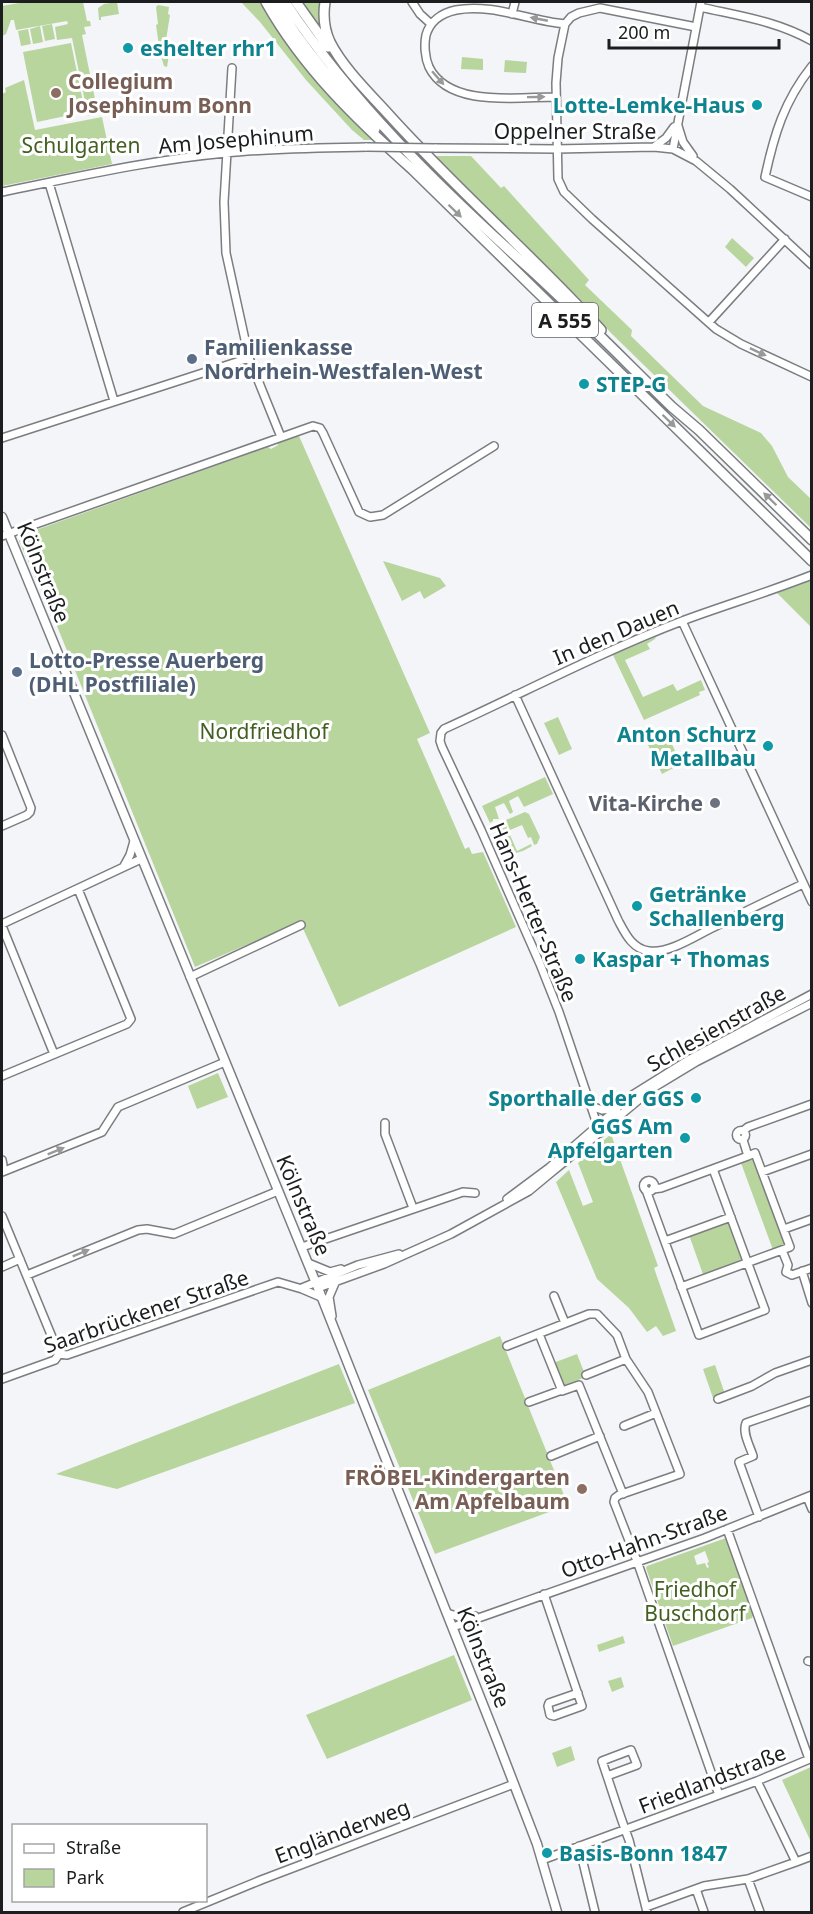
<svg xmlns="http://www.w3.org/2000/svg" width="813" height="1914" font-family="'Noto Sans',sans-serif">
  <rect width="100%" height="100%" fill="#f3f5f8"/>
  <path fill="#b8d59e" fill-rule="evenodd" d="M25,2H83L87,21H90L91,26L84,27L86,34L82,35L98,114L88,116L72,38L57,40L55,27L68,24L67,21L16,30L14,20H11L6,34L2,36V6Z
    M117,2L119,14L101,17V20H99L98,8L104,4Z
    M241,2H259L374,140H364L352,130L306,80L260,22Z
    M301,2H321L323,31Z
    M158,5L169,7L168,14L170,15L166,40L171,41L167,67L164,66L160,53L156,25L158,24L156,7Z
    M52,24L55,39L45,41L42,26Z
    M40,26L43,42L33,44L30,29Z
    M28,29L31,44L21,46L18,31Z
    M71,43L85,112L37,122L23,52Z
    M462,57L483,59V70L461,69Z
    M505,60L527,62L526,73L504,72Z
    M24,80L35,130L102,117L112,164L2,186V94L6,92L5,88Z
    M434,156H471L501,188L504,186L589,280L585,285L632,330L631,336L703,406L761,433L772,446L788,477L811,499V528L611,333L583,302Z
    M732,238L754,258L746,267L725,247Z
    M299,436L430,733L417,739L465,849L469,847L472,854L483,852L516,927L339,1007L300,922L195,967L57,626L61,617L56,604L47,603L19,541L22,535L268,447L271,449L278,445V443Z
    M383,561L440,578L446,586L424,599L420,591L402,601Z
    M811,581H812L811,627L777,593Z
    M656,637L655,639L647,644L650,649L625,660L643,697L673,684L677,691L701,680L705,690L699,692L700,695L644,720L613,655Z
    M558,717L572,749L559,755L544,723Z
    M666,731L681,764L662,774L648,745L655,742L653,738Z
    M545,777L553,794L524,807L518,796L509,801L513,812L510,814L504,803L495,807L499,819H493V821L490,823L482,806Z
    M525,812L529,814L540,837L537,844L534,845L531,837L528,838L522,825L510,830L506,820Z
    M504,821L517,851L531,844L532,846C527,849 520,853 514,853C500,851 497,830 504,821Z
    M218,1073L228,1097L197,1109L188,1086Z
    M611,1134L658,1266L654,1268L676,1331L663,1336L656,1326L647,1332L629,1308L597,1279L556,1182L569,1170L583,1206L593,1202L578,1163Z
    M753,1159L785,1245L773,1250L741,1163Z
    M567,1165L568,1166C521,1202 472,1230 418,1254L417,1253C471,1230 521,1200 567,1165Z
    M727,1221L743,1257L740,1263L704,1277L689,1235Z
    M500,1336L568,1505L435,1554L368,1390Z
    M577,1354L586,1377L564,1385L560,1381L562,1380L558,1369L556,1370L553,1363Z
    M339,1364L355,1403L117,1489L56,1474Z
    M715,1365L725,1394L713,1398L703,1369Z
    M726,1538L753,1615L752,1618L673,1646L646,1568L647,1566ZM705,1551L709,1562L707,1563L709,1567L707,1568L705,1563L697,1565L694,1556Z
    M623,1636L625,1643L599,1652L597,1645Z
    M454,1655L472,1700L327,1759L306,1715Z
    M621,1677L624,1687L612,1692L608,1681Z
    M571,1746L575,1760L557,1767L552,1753Z
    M811,1767V1842L782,1780Z"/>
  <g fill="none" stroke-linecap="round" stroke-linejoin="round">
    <g stroke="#7b7d80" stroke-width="10">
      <path id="minor" d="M412,2L420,14L431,24
        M700,7C739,16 777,21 812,41
        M512,14L515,2
        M696,27L600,8L579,13L571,17L565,24L558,58L556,83L558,179L564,192L592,219L716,329L741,344L812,377
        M812,66C784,101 774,135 765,177L812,197
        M232,68L224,202L226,253L249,358L281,437
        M556,97C518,97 449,108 429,67C425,58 424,45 426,35C430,21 442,13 456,10C492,3 529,21 565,24
        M678,126L683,142L693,156
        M655,146L666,138L674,127
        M435,148L556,149L654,147L673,149L696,161L730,189L812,265
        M673,149L701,2
        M49,183L114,401
        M2,192C76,177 150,160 226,153C273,148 320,148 367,147
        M709,322L785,239
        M2,438L249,358
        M2,536L313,426L320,428L323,433L359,512L370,517L383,515L494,446
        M682,621L812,902
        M515,695L618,920C625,933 632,949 649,951C669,954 697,935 714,927C744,912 773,898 803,884
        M2,735L31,808L30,812L27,815L2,826
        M124,866L130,855L134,841
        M2,924L141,859
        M2,926L54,1054
        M190,977L301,925
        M2,1076L127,1024L131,1019L78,889
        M591,1106L602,1110L610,1109L690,1059L812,994
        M385,1123V1134L413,1208
        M736.5 1135a4.5 4.5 0 1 1 9 0a4.5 4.5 0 1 1-9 0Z
        M743,1131L748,1127L812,1104
        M600,1133L559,1012L540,964L481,830L442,747L440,741L441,733L444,729C523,693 601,652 682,621C725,605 769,592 812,575
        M748,1156L755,1153L790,1247L782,1250L788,1265L786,1272L792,1275L812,1268
        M2,1160L3,1165L2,1170
        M2,1172L102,1132L118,1107L225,1062
        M762,1172L812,1154
        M643.5 1186a5.5 5.5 0 1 1 11 0a5.5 5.5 0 1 1-11 0Z
        M653,1189L661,1188L748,1156L743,1140
        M646,1190L699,1335L765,1310L713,1169
        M507,1199L550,1167L617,1109
        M2,1216L59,1354
        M784,1229L812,1219
        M665,1241L731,1217
        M302,1247L463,1192L475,1193
        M308,1263L330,1272L341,1269
        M2,1267L20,1259
        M802,1271L812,1303
        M27,1275L138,1230L147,1229L174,1234L278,1191
        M681,1287L782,1250
        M302,1288L358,1265L399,1254
        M318,1288L384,1264L451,1234L529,1191L653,1088L696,1062L812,1003
        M554,1296L565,1323
        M332,1316L329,1297L335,1283
        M539,1334L562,1391L579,1385L623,1494
        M507,1346L589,1314H597L617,1335L626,1359L648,1392L680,1474L619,1495L615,1498L614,1502L637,1561L719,1795
        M59,1354L67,1355L278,1282L302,1289L323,1298
        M586,1375L626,1359
        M2,1379L55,1360L59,1354
        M718,1399L752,1386L775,1373L812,1360
        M529,1402L562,1390
        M624,1426L656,1413
        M551,1456L600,1436
        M807,1497L812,1509
        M759,1517L739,1462L753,1456C750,1446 742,1433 746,1423L812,1400
        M727,1529L809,1759
        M544,1594L582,1706L554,1716L550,1715L548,1706L549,1703L578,1693
        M447,1613L462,1618L475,1616
        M453,1627L705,1538L812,1495
        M808,1661L812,1662
        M607,1776L637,1765L631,1750L602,1761C611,1787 619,1814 629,1840L647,1912
        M757,1781L796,1862L812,1856
        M579,1846L595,1912
        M542,1860L757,1781L812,1758
        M748,1879L760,1912
        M696,1889L704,1912
        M646,1907L704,1886L748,1879L796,1862
        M183,1912L261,1880L514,1784"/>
    </g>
    <g stroke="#7b7d80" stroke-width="11">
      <path id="major" d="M2,517L318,1288L497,1740L537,1844L557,1912"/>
    </g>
    <g stroke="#7b7d80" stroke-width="12">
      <path id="highway" d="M266,2C303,68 357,120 413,170L812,561
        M275,2C303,49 338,88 375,129
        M285,2C352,103 441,189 531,270C579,314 625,361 672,407L699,430L812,540
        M296,2L328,47
        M325,2C323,15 324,29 330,42C343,68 370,94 390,116C457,190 533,256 601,330"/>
    </g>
    <use href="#minor" stroke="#fff" stroke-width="7"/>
    <use href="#major" stroke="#fff" stroke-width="8"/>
    <use href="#highway" stroke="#fff" stroke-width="9"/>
    <g stroke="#7b7d80" stroke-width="10" stroke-linecap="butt">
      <path id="minor-bridge" d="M367,147L435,148"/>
    </g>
    <use href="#minor-bridge" stroke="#fff" stroke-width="7"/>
  </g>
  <defs><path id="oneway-solid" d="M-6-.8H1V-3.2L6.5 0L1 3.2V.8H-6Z" transform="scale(1.5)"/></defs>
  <g fill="#99999a">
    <use href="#oneway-solid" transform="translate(539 19) rotate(-169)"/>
    <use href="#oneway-solid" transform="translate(438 78) rotate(49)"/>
    <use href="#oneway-solid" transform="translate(536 97) rotate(-1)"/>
    <use href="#oneway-solid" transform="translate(455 211) rotate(44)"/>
    <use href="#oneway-solid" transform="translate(758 352) rotate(25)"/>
    <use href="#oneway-solid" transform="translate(669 421) rotate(44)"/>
    <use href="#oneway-solid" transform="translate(770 499) rotate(-136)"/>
    <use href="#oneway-solid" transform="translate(56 1151) rotate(-22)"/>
    <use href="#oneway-solid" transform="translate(81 1253) rotate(-22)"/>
  </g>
  <g fill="#0f9aa8" stroke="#fff" stroke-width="2">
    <circle cx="128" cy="48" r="6"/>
    <circle cx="757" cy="105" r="6"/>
    <circle cx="584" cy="384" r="6"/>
    <circle cx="768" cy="746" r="6"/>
    <circle cx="637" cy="906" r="6"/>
    <circle cx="580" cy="959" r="6"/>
    <circle cx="696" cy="1098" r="6"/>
    <circle cx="685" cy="1138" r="6"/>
    <circle cx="547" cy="1853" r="6"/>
  </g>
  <g fill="#8d6e63" stroke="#fff" stroke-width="2">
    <circle cx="56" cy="93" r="6"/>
    <circle cx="582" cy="1489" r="6"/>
  </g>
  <g fill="#5c6f8a" stroke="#fff" stroke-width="2">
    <circle cx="192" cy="359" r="6"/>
    <circle cx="17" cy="672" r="6"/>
  </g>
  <circle fill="#6b7280" stroke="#fff" stroke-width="2" cx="715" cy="803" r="6"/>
  <g text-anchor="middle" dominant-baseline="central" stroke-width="6" stroke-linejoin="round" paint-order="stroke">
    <rect fill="#fff" stroke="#606162" stroke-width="1.5" x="532" y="303" width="66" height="34" rx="4.5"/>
    <g font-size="20" font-weight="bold" fill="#1c1d1e">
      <text x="565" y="320">A 555</text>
    </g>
    <g font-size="21" font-weight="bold" fill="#0d838f" stroke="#fff" text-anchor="start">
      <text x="140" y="48">eshelter rhr1</text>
      <text x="745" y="105" text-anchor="end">Lotte-Lemke-Haus</text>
      <text x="596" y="384">STEP-G</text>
      <text x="756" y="734" text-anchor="end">Anton Schurz<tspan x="756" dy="24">Metallbau</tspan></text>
      <text x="649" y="894">Getränke<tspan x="649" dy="24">Schallenberg</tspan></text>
      <text x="592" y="959">Kaspar + Thomas</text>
      <text x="684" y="1098" text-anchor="end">Sporthalle der GGS</text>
      <text x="673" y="1126" text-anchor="end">GGS Am<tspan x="673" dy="24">Apfelgarten</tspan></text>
      <text x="559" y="1853">Basis-Bonn 1847</text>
    </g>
    <g font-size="21" font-weight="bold" fill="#785e54" stroke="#fff" text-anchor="start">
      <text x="68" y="81">Collegium<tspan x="68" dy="24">Josephinum Bonn</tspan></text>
      <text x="570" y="1477" text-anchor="end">FRÖBEL-Kindergarten<tspan x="570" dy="24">Am Apfelbaum</tspan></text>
    </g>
    <g font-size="21" fill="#1c1d1e" stroke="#fff">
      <text x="575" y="131">Oppelner Straße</text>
      <text transform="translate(236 139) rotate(-5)">Am Josephinum</text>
      <text transform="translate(44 572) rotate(68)">Kölnstraße</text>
      <text transform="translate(616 632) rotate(-23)">In den Dauen</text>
      <text transform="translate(534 912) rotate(67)">Hans-Herter-Straße</text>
      <text transform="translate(716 1028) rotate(-29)">Schlesienstraße</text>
      <text transform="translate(304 1205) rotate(67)">Kölnstraße</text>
      <text transform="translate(146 1311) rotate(-19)">Saarbrückener Straße</text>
      <text transform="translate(644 1541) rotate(-20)">Otto-Hahn-Straße</text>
      <text transform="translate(484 1657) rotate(68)">Kölnstraße</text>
      <text transform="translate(712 1779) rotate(-21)">Friedlandstraße</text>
      <text transform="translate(342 1831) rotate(-21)">Engländerweg</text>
    </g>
    <g font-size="21" fill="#436022" stroke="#fff">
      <text x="81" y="145">Schulgarten</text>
      <text x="264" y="731">Nordfriedhof</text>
      <text x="695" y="1589">Friedhof<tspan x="695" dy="24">Buschdorf</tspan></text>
    </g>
    <g font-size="21" font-weight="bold" fill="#4e5e75" stroke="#fff" text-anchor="start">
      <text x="204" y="347">Familienkasse<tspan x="204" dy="24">Nordrhein-Westfalen-West</tspan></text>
      <text x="29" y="660">Lotto-Presse Auerberg<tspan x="29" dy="24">(DHL Postfiliale)</tspan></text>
    </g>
    <g font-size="21" font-weight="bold" fill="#5b616d" stroke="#fff" text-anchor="end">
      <text x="703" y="803">Vita-Kirche</text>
    </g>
  </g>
  <rect width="813" height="1914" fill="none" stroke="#1c1d1e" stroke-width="6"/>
  <rect x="12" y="1824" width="195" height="78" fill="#ffffff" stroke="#a4a5a5" stroke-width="1.5"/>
  <rect x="24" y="1844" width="30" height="9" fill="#ffffff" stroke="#a4a5a5" stroke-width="1.5"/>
  <text x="66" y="1854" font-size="18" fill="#1c1d1e">Straße</text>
  <rect x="24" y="1869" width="30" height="18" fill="#b8d59e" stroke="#a4a5a5" stroke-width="1.5"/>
  <text x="66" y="1884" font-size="18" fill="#1c1d1e">Park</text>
  <path d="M609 39v9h170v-9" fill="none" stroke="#1c1d1e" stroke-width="3"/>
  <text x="618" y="39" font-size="18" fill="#1c1d1e" stroke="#ffffff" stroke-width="4.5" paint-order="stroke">200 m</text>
</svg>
